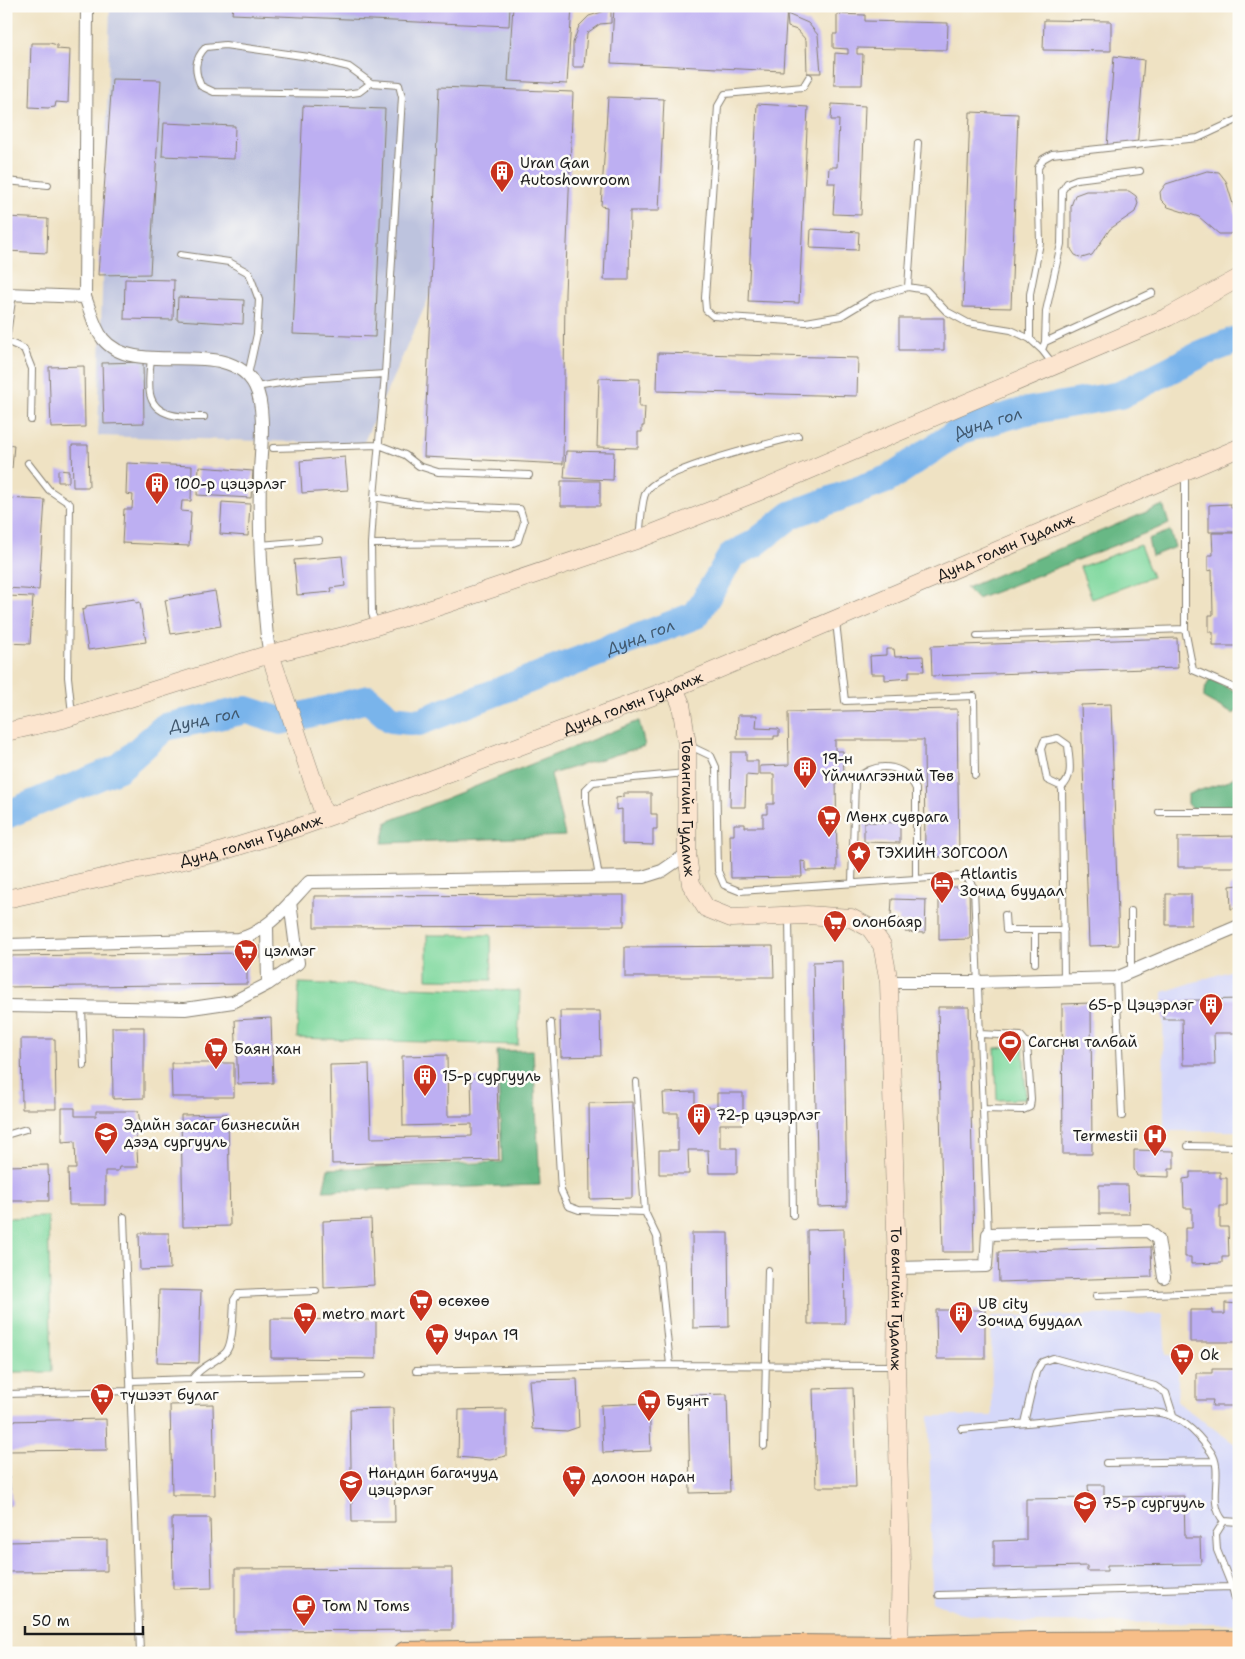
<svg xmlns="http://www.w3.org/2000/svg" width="1245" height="1659" font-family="'Shantell Sans',sans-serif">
  <rect width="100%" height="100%" fill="#fdfcf7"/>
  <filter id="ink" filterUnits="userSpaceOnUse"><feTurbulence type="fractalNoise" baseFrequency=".02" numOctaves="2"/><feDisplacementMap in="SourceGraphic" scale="10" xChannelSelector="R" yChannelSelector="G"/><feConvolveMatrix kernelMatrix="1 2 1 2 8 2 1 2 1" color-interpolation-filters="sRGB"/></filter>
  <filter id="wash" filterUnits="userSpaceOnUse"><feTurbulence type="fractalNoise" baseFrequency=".0096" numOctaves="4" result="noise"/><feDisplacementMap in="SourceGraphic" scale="20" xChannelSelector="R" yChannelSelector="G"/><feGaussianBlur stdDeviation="1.12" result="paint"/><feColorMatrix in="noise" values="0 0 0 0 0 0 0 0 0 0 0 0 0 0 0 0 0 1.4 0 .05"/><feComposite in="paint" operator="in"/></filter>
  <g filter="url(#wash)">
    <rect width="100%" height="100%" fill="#efe2c3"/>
    <path fill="#d5d8f9" d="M1239,968V1131H1164L1163,992Z
      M1163,1314L1166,1355L1179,1356L1177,1402L1239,1447V1623L1018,1622L958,1612L932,1601L929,1416H992L991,1316Z"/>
    <path fill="#bdc3de" d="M110,6H560L363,444L98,436Z"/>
    <path fill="#7fd89e" stroke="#4e7a5d" d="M1140,545L1152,577L1092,599L1080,567Z
      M427,935H491L492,980L427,979Z
      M299,983L520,991L518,1045L297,1038Z
      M1023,1046L1026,1099L997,1100L995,1048Z
      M48,1217L52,1372H6V1218Z"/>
    <path fill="#67b885" stroke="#426a50" d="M1163,505L1169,524L977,599L966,588Z
      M1170,531L1175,547L1152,556L1148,539Z
      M1210,679L1239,693V710L1233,714L1204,698V691Z
      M639,721L645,746L551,774L565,836L382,843L387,822Z
      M1239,774V807L1192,808L1188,804V794L1226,782Z
      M533,1050L540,1185L323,1191L328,1169L502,1162L497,1051Z"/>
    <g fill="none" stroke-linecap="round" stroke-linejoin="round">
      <path stroke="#79b4eb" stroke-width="28" id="s1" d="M6,815L119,768L165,727L247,710L281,721L368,699L391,719L419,722L696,615L732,555L754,544L791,515L888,479L961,430L1022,412L1120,395L1205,352L1239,339"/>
    </g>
    <g id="blocks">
      <path fill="#bdaff2" d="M233,6H510L509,26L232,14Z
        M513,6H572L567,84L508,81Z
        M614,6H787L783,71L611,63Z
        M605,11H611V23L600,24L587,33L584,67H573V43L579,26L589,16Z
        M787,14L808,23L818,35L821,73H807L806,40L797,30L788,27Z
        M837,14L865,15V21L948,23L947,50L857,48V54H863L862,85H834L835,53L848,54V49L833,48V34H837Z
        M1044,20L1111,21V51L1043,50Z
        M31,43H50L57,45V49L70,50L68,103L56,102L55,107L48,108L29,107Z
        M1114,56L1144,60L1137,149L1107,147Z
        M112,79L161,80L150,274L98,275Z
        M439,87L573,92L565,294L563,464L424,457Z
        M608,97L664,99L659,211H630L629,280H604L607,207L601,206Z
        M757,104L808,107L799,303L748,301Z
        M832,104L865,106L861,215L833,214L835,183H828L829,167H837L839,120H831Z
        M303,106L385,109L375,337L293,334Z
        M970,112L1018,114L1011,308L963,307Z
        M164,123L235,126L234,159L162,156Z
        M1207,171L1219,172L1226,181L1238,221L1236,229L1230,234H1219L1199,217L1168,207L1161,200L1160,192L1166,184Z
        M1086,191H1129L1136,196L1138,203L1135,212L1110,229L1092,255L1082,258L1075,255L1071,249V206L1075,195Z
        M6,217L48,219L47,253L6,251Z
        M811,229L859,232L858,250L810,248Z
        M125,279L174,280L173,320L124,319Z
        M178,297L244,300L243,324L177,320Z
        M899,318H944V350H899Z
        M658,353L858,358L857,396L657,391Z
        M143,362L144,423L104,424L102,363Z
        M84,366L85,427L51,428L49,367Z
        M599,378L640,379L639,407H645L644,426H642V432H638V448L597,447Z
        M6,444L14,445L12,468L6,467Z
        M72,445H88L89,487H73Z
        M566,451L614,452L613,480L564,478Z
        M345,457L348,490L302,493L300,461Z
        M127,463L192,466L191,501H182L181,511L191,512L189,546L122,543L124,509H132L133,495L126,494Z
        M199,467L253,471L251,498L197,495Z
        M58,470L69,471V482H58Z
        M561,481H600V506H561Z
        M6,498L45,500L39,590L6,588Z
        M222,502L250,504L248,536L220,534Z
        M1231,504V508H1239V532H1209V505Z
        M1212,533H1237L1239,539V646H1213V632H1209V615H1213L1212,570L1208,571V555H1213Z
        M342,556L345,586L331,588L332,592L297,595L294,560Z
        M215,591L221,626L171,634L165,600Z
        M6,596L33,597L30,644L6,643Z
        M135,599L136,603L140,602L146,642L88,650L82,610L86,609V606Z
        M1177,638L1178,668L932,676L931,646Z
        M886,649H894L895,657L923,656L924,671H909V678L885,680V674H871L870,656L886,655Z
        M1111,704L1119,945L1089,946L1081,705Z
        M957,709L959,857H925L924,740H835V751H843L844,774H836L837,870L806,871V862L801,861L802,877L731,878L730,835H734V824H745V827H763V814H767V804H774V774H760V766L789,765L788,712Z
        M738,715H757L756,728L779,729V736H774V739H737Z
        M731,752H746V761H758V776L746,775L745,807H730Z
        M623,793H651V814H657V829H653V845L622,844V809L616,810V798L623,797Z
        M864,822L900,823V843L864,842Z
        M1239,836V867H1178V837Z
        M1239,885V908L1231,909L1230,886Z
        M939,887H969L970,939L939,940Z
        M1166,894H1191V925H1166Z
        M624,895V926L314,927V896Z
        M892,899L926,900L925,933L905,932V922H899V917L891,916Z
        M773,946L774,977H625V947Z
        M247,953V984L6,987V956Z
        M843,961L847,1206L818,1207L813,962Z
        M1239,999V1033H1214L1215,1065H1183L1182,1019H1163L1162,1001Z
        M1091,1003L1092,1154H1063L1062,1004Z
        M938,1007H969L974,1252H943Z
        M560,1011H600L601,1056L561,1057Z
        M271,1018L273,1083L238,1084L235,1020Z
        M112,1027H144V1098L113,1099Z
        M21,1039H55L56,1109H22Z
        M447,1055L448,1116H472L471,1078L497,1077L499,1160L332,1164L330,1065L369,1064L371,1138L472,1136V1124L403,1126L402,1056Z
        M171,1063H234V1097H172Z
        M695,1092V1107H717V1093H743V1124H720V1148H737V1173H709L708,1150H688L689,1174H659V1150H678V1113H664L663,1093Z
        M632,1102V1198L590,1199L589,1103Z
        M62,1108H75V1116H96V1111H138L142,1133L136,1134L138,1167H119L118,1171H105V1205H69L68,1169H76L75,1141L62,1142Z
        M228,1114L230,1226L183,1227L181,1115Z
        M1134,1150L1174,1151V1169H1169V1177L1137,1176L1134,1169Z
        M48,1165L49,1201H6V1166Z
        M1190,1172H1220V1178H1227V1206H1220V1227H1228L1229,1257H1222V1263L1191,1264V1257H1185V1228H1192V1208H1184L1183,1179L1190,1178Z
        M1099,1185H1128L1129,1214H1099Z
        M371,1219L374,1285L324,1288L323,1221Z
        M844,1229L845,1324H808L807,1230Z
        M139,1233H169L170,1269L140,1270Z
        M692,1233H728L729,1327L693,1328Z
        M1151,1247L1152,1277L999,1282L998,1252Z
        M159,1290L201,1291L199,1363L157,1362Z
        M1225,1303L1239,1304V1342H1190V1310H1212V1314H1225Z
        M936,1310H985V1359H937Z
        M271,1319L376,1320V1359L271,1358Z
        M1212,1369H1239V1406H1212L1213,1400H1196V1373H1212Z
        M577,1379L579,1427L567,1431L533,1429L529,1380Z
        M853,1388L856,1487H816L813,1389Z
        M727,1394L730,1492L690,1493L688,1395Z
        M649,1403L651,1451L603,1453L601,1405Z
        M213,1404L215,1495H172L170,1405Z
        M393,1408L395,1522H352L350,1409Z
        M506,1409V1456L490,1460L458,1457L459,1410Z
        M106,1419L107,1450L6,1451V1421Z
        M9,1473L12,1505L6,1506V1474Z
        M1088,1485H1104V1497L1184,1496L1185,1538H1200L1201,1564L1107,1565V1571H1087V1566L994,1568V1541L1026,1540V1499L1089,1498Z
        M172,1518H210L212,1588L173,1589Z
        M107,1540V1571L6,1572V1542Z
        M452,1568V1630L235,1631V1569Z"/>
    </g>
  </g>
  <g filter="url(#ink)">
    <use href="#blocks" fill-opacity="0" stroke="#867f70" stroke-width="1"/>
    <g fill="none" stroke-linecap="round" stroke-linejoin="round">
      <g stroke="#867f70" stroke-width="8">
        <path id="lane" d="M809,77L803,87L725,94L718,106L705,298L706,310L713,316L806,322L841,316L873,297L908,287L918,143
          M6,181L48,185
          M180,255L229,262L249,273L259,300L257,334L248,375
          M908,287L926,290L946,311L968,323L1011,330L1030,339L1042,350L1053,364
          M1030,339V294L1040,243L1038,168L1043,159L1052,154L1198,138L1239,119
          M6,341L24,349L32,369L31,420
          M6,341L13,294
          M1045,342L1152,293
          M1042,350L1045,342L1046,311L1061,244L1062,191L1067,183L1077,179L1140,171
          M151,358C150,369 148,383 150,394C155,419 186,417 204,417
          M256,387L305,379L385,374
          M273,448L379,445L405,455L419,466L438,472L529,475
          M28,463L49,490L70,504L68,677L72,714
          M1185,474V629L1193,670L1239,690
          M374,497L371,544L372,614L376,623
          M639,537C641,526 641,501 646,492C657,470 771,443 798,436
          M371,544L513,543L518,541L524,522L520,509L416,504L374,497L385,374L402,97L399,85L371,83L349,67L309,57L225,45L206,47C194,59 194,71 201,86L214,92L345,94L359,92L371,83
          M260,545L319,540
          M836,622L845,701L974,696L975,775
          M977,636L1185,629
          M1058,738L1068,745C1069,760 1074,776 1062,787L1047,780L1041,749L1044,741Z
          M688,745L711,756L716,767L718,871L724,885L739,891L960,876L968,879L974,888L988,1234
          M1062,787L1064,980
          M1159,812H1239
          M599,877L586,802V789L593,782L685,773
          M852,883L855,780C875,761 904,762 916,789V879
          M1005,915L1006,930H1035
          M789,916L793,1215
          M1035,963V930H1064
          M1131,972V911
          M1116,978L1122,1116
          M82,1006L84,1066
          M551,1023L561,1191L568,1206L579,1210L645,1212
          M979,1034L1021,1036L1027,1043L1031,1099L1030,1107L1023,1110L983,1109
          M636,1082L645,1212L657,1237L670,1365L895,1366
          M6,1135L26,1129
          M1188,1146L1239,1147
          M124,1217L140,1653
          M1096,1296L1239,1291
          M416,1371L670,1365
          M192,1379L361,1376
          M131,1381L192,1379C202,1365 213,1364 225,1353C234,1345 233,1312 234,1300L238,1294L316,1291
          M6,1394L131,1391
          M1024,1423L1036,1372L1042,1362L1053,1358L1155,1386L1166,1393L1174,1418
          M962,1429C1003,1425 1043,1422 1084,1417C1108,1415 1136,1409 1160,1413C1181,1416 1199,1435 1211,1452C1225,1472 1206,1502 1224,1521L1239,1522
          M764,1446L768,1270
          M1106,1463L1214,1461
          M1224,1521L1216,1534L1217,1550L1232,1587L1239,1615
          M939,1595L1232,1587"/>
      </g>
      <g stroke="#867f70" stroke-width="14">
        <path id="street" d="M87,6L85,297C90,309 94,328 103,339C136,380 229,334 255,386C266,407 261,448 260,472C259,517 260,560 264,605C266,621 266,638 270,654
          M6,294L85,297
          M6,945L239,939C269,931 288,904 309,882L643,877L662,871L687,854
          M889,982H977L1116,978L1239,926
          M268,984L298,963L290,902
          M6,1006L185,1009L233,1002L268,984L267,926
          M897,1268L986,1266L988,1234L1148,1231L1158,1239L1164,1277"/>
      </g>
      <g stroke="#867f70" stroke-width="19">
        <g id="secondary">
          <path d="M270,654L325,817"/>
          <path id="s2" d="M674,688L681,704L687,745V854L691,884L706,908L731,918L807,915L851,918L870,928L882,945L889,982L897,1268L896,1366L901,1566L899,1647"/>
          <path d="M6,732L63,719L270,654L344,636L443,605L639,539L755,493L1168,317L1239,278"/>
          <path id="s3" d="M6,899L216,853L299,827L384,797L674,688L1239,448"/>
        </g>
      </g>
      <g stroke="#867f70" stroke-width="24">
        <path id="highway" d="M405,1653L792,1646L899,1647L1032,1643L1239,1642"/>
      </g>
      <use href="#lane" stroke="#fff" stroke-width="6"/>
      <use href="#street" stroke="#fff" stroke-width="12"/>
      <use href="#secondary" stroke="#fce5cf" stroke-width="18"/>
      <use href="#highway" stroke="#f7be88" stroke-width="22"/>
    </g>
  </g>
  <defs>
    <g id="building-pin" transform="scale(1.25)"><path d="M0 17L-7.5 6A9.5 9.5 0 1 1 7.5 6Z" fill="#c8321e" stroke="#fdfcf7"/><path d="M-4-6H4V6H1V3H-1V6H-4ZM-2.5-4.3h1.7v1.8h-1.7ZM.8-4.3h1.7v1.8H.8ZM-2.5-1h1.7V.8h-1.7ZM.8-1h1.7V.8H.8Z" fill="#fff"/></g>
    <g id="supermarket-pin" transform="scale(1.25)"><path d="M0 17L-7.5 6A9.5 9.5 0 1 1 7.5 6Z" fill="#c8321e" stroke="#fdfcf7"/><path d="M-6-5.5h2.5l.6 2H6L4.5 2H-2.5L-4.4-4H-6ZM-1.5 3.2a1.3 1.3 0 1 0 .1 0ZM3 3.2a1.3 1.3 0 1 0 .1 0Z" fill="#fff"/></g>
    <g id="sight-pin" transform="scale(1.25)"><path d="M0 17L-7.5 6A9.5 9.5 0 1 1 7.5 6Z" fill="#c8321e" stroke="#fdfcf7"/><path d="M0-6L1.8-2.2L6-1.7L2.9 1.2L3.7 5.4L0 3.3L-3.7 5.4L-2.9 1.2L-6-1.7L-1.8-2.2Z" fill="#fff"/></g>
    <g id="hotel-pin" transform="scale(1.25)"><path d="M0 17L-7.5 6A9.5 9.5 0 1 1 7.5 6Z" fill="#c8321e" stroke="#fdfcf7"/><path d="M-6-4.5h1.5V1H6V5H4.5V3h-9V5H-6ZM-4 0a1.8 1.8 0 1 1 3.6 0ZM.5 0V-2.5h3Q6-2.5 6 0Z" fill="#fff"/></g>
    <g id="stadium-pin" transform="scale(1.25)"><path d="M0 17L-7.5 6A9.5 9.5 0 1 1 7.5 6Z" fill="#c8321e" stroke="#fdfcf7"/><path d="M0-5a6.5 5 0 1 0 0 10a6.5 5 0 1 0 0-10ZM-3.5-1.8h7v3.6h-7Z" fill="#fff"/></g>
    <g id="university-pin" transform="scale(1.25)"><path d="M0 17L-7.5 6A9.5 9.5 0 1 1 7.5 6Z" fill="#c8321e" stroke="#fdfcf7"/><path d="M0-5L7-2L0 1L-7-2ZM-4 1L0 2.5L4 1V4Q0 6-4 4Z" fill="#fff"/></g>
    <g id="hospital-pin" transform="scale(1.25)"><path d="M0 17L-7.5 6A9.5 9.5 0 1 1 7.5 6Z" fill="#c8321e" stroke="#fdfcf7"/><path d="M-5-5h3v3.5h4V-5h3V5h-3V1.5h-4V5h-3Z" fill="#fff"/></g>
    <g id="school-pin" transform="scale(1.25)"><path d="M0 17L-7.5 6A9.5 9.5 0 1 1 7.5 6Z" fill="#c8321e" stroke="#fdfcf7"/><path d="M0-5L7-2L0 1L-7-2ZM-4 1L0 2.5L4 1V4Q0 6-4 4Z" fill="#fff"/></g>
    <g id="cafe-pin" transform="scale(1.25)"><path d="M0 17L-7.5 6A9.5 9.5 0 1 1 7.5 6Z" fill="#c8321e" stroke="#fdfcf7"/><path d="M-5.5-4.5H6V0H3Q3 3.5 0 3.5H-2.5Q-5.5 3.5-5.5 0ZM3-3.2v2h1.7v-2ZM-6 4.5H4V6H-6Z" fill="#fff"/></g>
  </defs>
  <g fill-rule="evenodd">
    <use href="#building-pin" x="502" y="172"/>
    <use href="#building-pin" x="157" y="484"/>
    <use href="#building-pin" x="805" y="768"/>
    <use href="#supermarket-pin" x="829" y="817"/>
    <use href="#sight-pin" x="859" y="853"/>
    <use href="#hotel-pin" x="942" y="883"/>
    <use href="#supermarket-pin" x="835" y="922"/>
    <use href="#supermarket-pin" x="246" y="951"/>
    <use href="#building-pin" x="1211" y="1005"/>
    <use href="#stadium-pin" x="1010" y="1042"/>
    <use href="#supermarket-pin" x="216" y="1049"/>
    <use href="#building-pin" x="425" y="1076"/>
    <use href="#building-pin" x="699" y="1115"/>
    <use href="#university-pin" x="106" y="1134"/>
    <use href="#hospital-pin" x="1155" y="1136"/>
    <use href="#supermarket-pin" x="421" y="1301"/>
    <use href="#building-pin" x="961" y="1313"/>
    <use href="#supermarket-pin" x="305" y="1314"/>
    <use href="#supermarket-pin" x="437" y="1335"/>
    <use href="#supermarket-pin" x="1182" y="1355"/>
    <use href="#supermarket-pin" x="102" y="1395"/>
    <use href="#supermarket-pin" x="649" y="1401"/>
    <use href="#supermarket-pin" x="574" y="1477"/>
    <use href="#school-pin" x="351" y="1482"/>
    <use href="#school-pin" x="1085" y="1503"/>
    <use href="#cafe-pin" x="304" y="1606"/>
  </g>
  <g text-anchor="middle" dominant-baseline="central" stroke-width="5" stroke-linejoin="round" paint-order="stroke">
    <g font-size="15" fill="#1c1c1c" stroke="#fdfcf7" text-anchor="start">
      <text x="520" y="163">Uran Gan<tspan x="520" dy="17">Autoshowroom</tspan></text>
      <text x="174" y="484">100-р цэцэрлэг</text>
      <text x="822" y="759">19-н<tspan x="822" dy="17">Үйлчилгээний Төв</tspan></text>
      <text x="846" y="817">Мөнх суврага</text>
      <text x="876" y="853">ТЭХИЙН ЗОГСООЛ</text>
      <text x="960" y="874">Atlantis<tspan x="960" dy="17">Зочид буудал</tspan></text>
      <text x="852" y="922">олонбаяр</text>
      <text x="264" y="951">цэлмэг</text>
      <text x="1194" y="1005" text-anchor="end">65-р Цэцэрлэг</text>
      <text x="1028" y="1042">Сагсны талбай</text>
      <text x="234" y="1049">Баян хан</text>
      <text x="442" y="1076">15-р сургууль</text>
      <text x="716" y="1115">72-р цэцэрлэг</text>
      <text x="124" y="1125">Эдийн засаг бизнесийн<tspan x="124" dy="17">дээд сургууль</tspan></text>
      <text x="1138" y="1136" text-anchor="end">Termestii</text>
      <text x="438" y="1301">өсөхөө</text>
      <text x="978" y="1304">UB city<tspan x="978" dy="17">Зочид буудал</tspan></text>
      <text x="322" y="1314">metro mart</text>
      <text x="454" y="1335">Учрал 19</text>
      <text x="1200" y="1355">Ok</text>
      <text x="120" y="1395">түшээт булаг</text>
      <text x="666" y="1401">Буянт</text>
      <text x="368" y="1473">Нандин багачууд<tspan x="368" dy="17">цэцэрлэг</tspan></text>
      <text x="592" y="1477">долоон наран</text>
      <text x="1102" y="1503">75-р сургууль</text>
      <text x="322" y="1606">Tom N Toms</text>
    </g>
    <g font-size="15" fill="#1c1c1c" stroke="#fdfcf7">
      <text stroke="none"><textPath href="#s3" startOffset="1062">Дунд голын Гудамж</textPath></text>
      <text stroke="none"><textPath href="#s3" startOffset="658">Дунд голын Гудамж</textPath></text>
      <text stroke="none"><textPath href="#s2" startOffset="121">Товангийн Гудамж</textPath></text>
      <text stroke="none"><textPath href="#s3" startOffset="252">Дунд голын Гудамж</textPath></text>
      <text stroke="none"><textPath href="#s2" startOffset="770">То вангийн Гудамж</textPath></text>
    </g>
    <g font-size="16" font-style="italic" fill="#41596f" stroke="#fdfcf7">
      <text stroke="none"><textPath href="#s1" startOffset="1109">Дунд гол</textPath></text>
      <text stroke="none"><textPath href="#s1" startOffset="689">Дунд гол</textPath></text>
      <text stroke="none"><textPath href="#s1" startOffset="224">Дунд гол</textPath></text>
    </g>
  </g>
  <rect width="1245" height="1659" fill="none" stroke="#fdfcf7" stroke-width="25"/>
  <path d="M25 1626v8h118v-8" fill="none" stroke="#1c1c1c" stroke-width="2.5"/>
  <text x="32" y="1626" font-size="15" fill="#1c1c1c" stroke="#fdfcf7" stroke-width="4" paint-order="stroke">50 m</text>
</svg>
